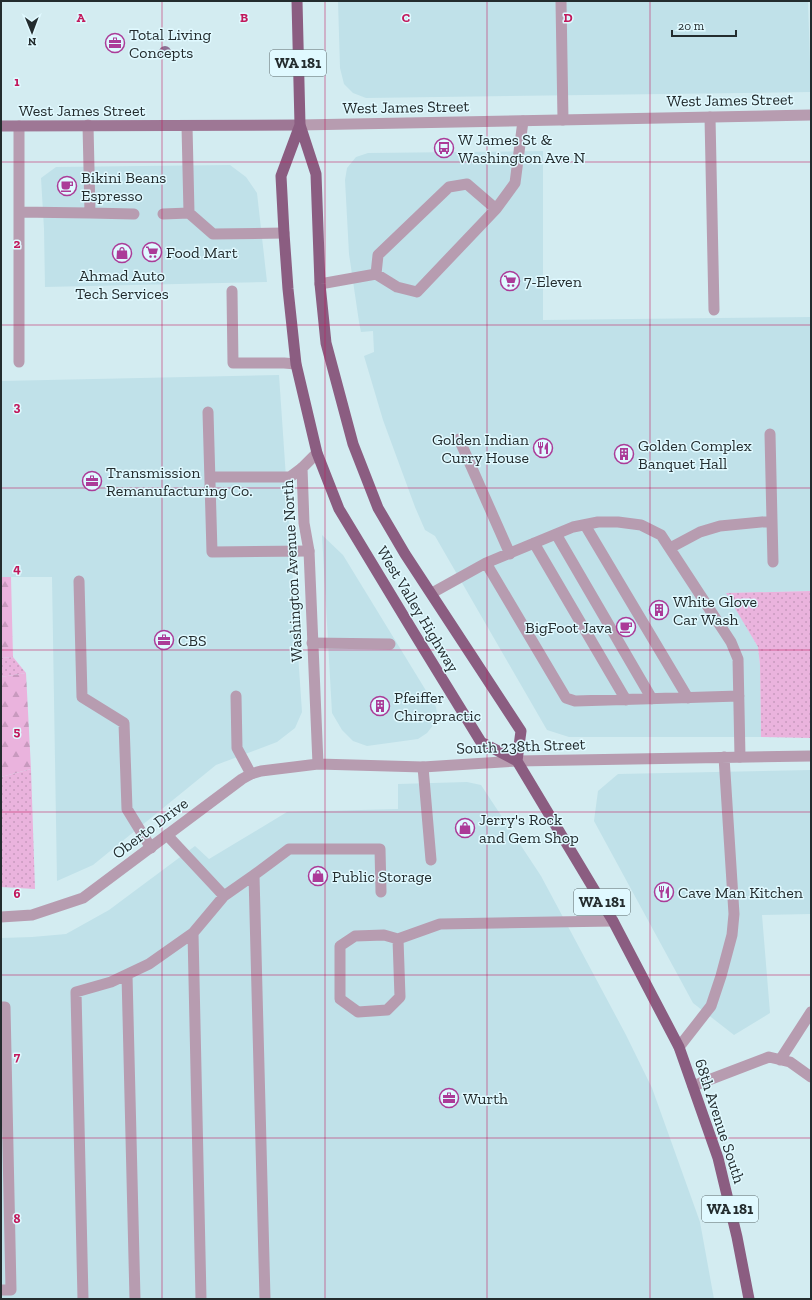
<svg xmlns="http://www.w3.org/2000/svg" width="812" height="1300" font-family="'Zilla Slab',serif">
  <defs>
    <pattern id="grass-dots" width="8" height="8" patternUnits="userSpaceOnUse"><rect width="8" height="8" fill="#eab3dd"/><path d="M2 2h.1M6 6h.1" fill="none" stroke="#c89abe" stroke-width="1.8" stroke-linecap="round"/></pattern>
    <pattern id="forest-firs" width="22" height="20" patternUnits="userSpaceOnUse"><rect width="22" height="20" fill="#eab3dd"/><path d="M5 1l3.5 6h-7zM16 11l3.5 6h-7z" fill="#c89abe"/></pattern>
  </defs>
  <rect width="100%" height="100%" fill="#d3ecf1"/>
  <path fill="#c0e1e9" d="M338,1H808L811,92L366,98L353,93L344,84L340,68Z
    M543,151V320L811,317V591L727,593L758,647L760,665L761,737H569L547,730L435,536L425,530L415,507L383,420L364,356L374,352L373,331L361,332L359,322L349,254L345,180L347,168L356,157L368,153Z
    M230,165L246,177L257,193L267,282L45,287L44,229L41,178L56,167Z
    M279,375L302,712L295,728L277,742L216,765L93,865L57,881L52,577H1V381Z
    M322,535L343,555L436,707L438,719L427,733L418,739L367,746L353,741L342,730L332,713Z
    M811,770V914L762,915L770,1013L734,1035L693,1003L594,821L598,791L618,774Z
    M467,782L481,785L541,876L626,1035L652,1088L700,1222L714,1299H1V938L32,937L66,934L109,910L195,846L209,859L287,812L398,809V784Z"/>
  <path fill="url(#grass-dots)" d="M811,591V738L761,737L760,665L758,647L726,593Z
    M13,657L26,673L1,677V658Z
    M31,769L35,889L1,887V777Z"/>
  <path fill="url(#forest-firs)" d="M1,577H11L13,657L1,658Z
    M26,673L31,769L1,777V677Z"/>
  <g fill="none" stroke-linecap="round" stroke-linejoin="round">
    <path stroke="#b79cb0" stroke-width="11" d="M561,1L563,120
      M710,117L714,310
      M19,126V362
      M187,126L189,213
      M19,212L90,213L88,125
      M90,213L134,214
      M163,214L189,213L213,234L284,233
      M376,274L378,255L449,187L467,184L496,209
      M320,284L376,274L397,287L417,292L496,209L515,183L523,121
      M232,291L233,363H284L296,364
      M208,412L212,552L309,551
      M459,439L510,554
      M210,477H290L302,468
      M772,521L773,562
      M585,525L688,698
      M556,534L652,699
      M534,543L626,700
      M670,548L700,532L720,526L772,521L770,434
      M486,563L566,698L575,701L739,696
      M79,581L82,697L124,723L127,809L151,848
      M432,593L486,563L573,527L598,522H618L641,525L661,535L731,642L738,659L740,757
      M312,643L390,644
      M236,696L237,748L251,774
      M423,767L431,860
      M224,896L254,875
      M193,933L201,1299
      M398,939L384,935L355,936L340,946V999L358,1012L387,1010L400,997L398,939L440,924L613,921
      M127,975L135,1299
      M1,1007H5L11,1290H1
      M780,1060L811,1012
      M693,1086L769,1057L790,1062L811,1077
      M83,1299L76,992L111,982L149,964L193,933L224,896L167,835
      M265,1299L254,875L289,849H380L381,892"/>
    <path stroke="#b79cb0" stroke-width="11" d="M317,453L302,468L304,523L309,551L318,764
      M1,917L32,915L83,898L242,779L251,774L261,771L318,764L423,767L517,761L811,756
      M679,1047L711,1006L721,976L732,935L734,914L724,757"/>
    <path stroke="#b79cb0" stroke-width="11" d="M300,125L811,115"/>
    <path stroke="#9e7795" stroke-width="11" d="M1,126L300,125"/>
    <path stroke="#8b5d81" stroke-width="11" d="M297,1L300,125L316,174L320,284L326,343L353,444L378,508L405,554L521,731L517,761
      M300,125L281,176L284,233L288,289L296,364L317,453L339,509L414,633L481,742L517,761L613,921L679,1047L718,1158L737,1237L749,1299"/>
  </g>
  <circle fill="#8b6f93" cx="165" cy="52" r="6"/>
  <path fill="none" stroke="#c2185b" stroke-width="1" stroke-opacity="0.55" d="M162,1V1299M325,1V1299M487,1V1299M650,1V1299M1,162H811M1,325H811M1,488H811M1,650H811M1,812H811M1,975H811M1,1138H811"/>
  <defs>
    <g id="office-ring" transform="scale(1)"><circle r="9.5" fill="#e0f9ff" stroke="#ab3b98" stroke-width="1.5"/><path d="M-6-3h4V-5.5h4V-3h4V5H-6ZM-1-4.5V-3h2v-1.5ZM-6 0V1H6V0Z" fill="#ab3b98"/></g>
    <g id="bus-ring" transform="scale(1)"><circle r="9.5" fill="#e0f9ff" stroke="#ab3b98" stroke-width="1.5"/><path d="M-5-6H5V4H4V6H2V4H-2V6H-4V4H-5ZM-3.5-4V0h7V-4ZM-3.5 1.2v1.5H-2V1.2ZM2 1.2v1.5H3.5V1.2Z" fill="#ab3b98"/></g>
    <g id="cafe-ring" transform="scale(1)"><circle r="9.5" fill="#e0f9ff" stroke="#ab3b98" stroke-width="1.5"/><path d="M-5.5-4.5H6V0H3Q3 3.5 0 3.5H-2.5Q-5.5 3.5-5.5 0ZM3-3.2v2h1.7v-2ZM-6 4.5H4V6H-6Z" fill="#ab3b98"/></g>
    <g id="supermarket-ring" transform="scale(1)"><circle r="9.5" fill="#e0f9ff" stroke="#ab3b98" stroke-width="1.5"/><path d="M-6-5.5h2.5l.6 2H6L4.5 2H-2.5L-4.4-4H-6ZM-1.5 3.2a1.3 1.3 0 1 0 .1 0ZM3 3.2a1.3 1.3 0 1 0 .1 0Z" fill="#ab3b98"/></g>
    <g id="shop-ring" transform="scale(1)"><circle r="9.5" fill="#e0f9ff" stroke="#ab3b98" stroke-width="1.5"/><path d="M-5-2.5h2.3a2.7 3.5 0 0 1 5.4 0H5L5.5 6h-11ZM-1.5-2.5h3a1.5 2.3 0 0 0-3 0Z" fill="#ab3b98"/></g>
    <g id="restaurant-ring" transform="scale(1)"><circle r="9.5" fill="#e0f9ff" stroke="#ab3b98" stroke-width="1.5"/><path d="M-5-6h1v4h1v-4h1v4h1v-4h1v5L-1.5 .5V6h-2V.5L-5-1ZM5-6V6H3V1.5H1.5Q1.5-4 5-6Z" fill="#ab3b98"/></g>
    <g id="building-ring" transform="scale(1)"><circle r="9.5" fill="#e0f9ff" stroke="#ab3b98" stroke-width="1.5"/><path d="M-4-6H4V6H1V3H-1V6H-4ZM-2.5-4.3h1.7v1.8h-1.7ZM.8-4.3h1.7v1.8H.8ZM-2.5-1h1.7V.8h-1.7ZM.8-1h1.7V.8H.8Z" fill="#ab3b98"/></g>
  </defs>
  <g fill-rule="evenodd">
    <use href="#office-ring" x="115" y="43"/>
    <use href="#bus-ring" x="444" y="148"/>
    <use href="#cafe-ring" x="67" y="186"/>
    <use href="#supermarket-ring" x="152" y="252"/>
    <use href="#shop-ring" x="122" y="253"/>
    <use href="#supermarket-ring" x="510" y="281"/>
    <use href="#restaurant-ring" x="543" y="448"/>
    <use href="#building-ring" x="624" y="454"/>
    <use href="#office-ring" x="92" y="481"/>
    <use href="#building-ring" x="659" y="610"/>
    <use href="#cafe-ring" x="626" y="627"/>
    <use href="#office-ring" x="164" y="640"/>
    <use href="#building-ring" x="380" y="706"/>
    <use href="#shop-ring" x="465" y="828"/>
    <use href="#shop-ring" x="318" y="876"/>
    <use href="#restaurant-ring" x="664" y="892"/>
    <use href="#office-ring" x="449" y="1098"/>
  </g>
  <g text-anchor="middle" dominant-baseline="central" stroke-width="3" stroke-linejoin="round" paint-order="stroke">
    <g fill="#e0f9ff" stroke="#5c6a6d" stroke-width="1">
      <rect x="270" y="50" width="56" height="26" rx="3"/>
      <rect x="574" y="889" width="56" height="26" rx="3"/>
      <rect x="702" y="1196" width="56" height="26" rx="3"/>
    </g>
    <g font-size="15" font-weight="bold" fill="#232c2e">
      <text x="298" y="63">WA 181</text>
      <text x="602" y="902">WA 181</text>
      <text x="730" y="1209">WA 181</text>
    </g>
    <g font-size="16" fill="#232c2e" stroke="#e0f9ff" text-anchor="start">
      <text x="129" y="34">Total Living<tspan x="129" dy="18">Concepts</tspan></text>
      <text x="458" y="139">W James St &amp;<tspan x="458" dy="18">Washington Ave N</tspan></text>
      <text x="81" y="177">Bikini Beans<tspan x="81" dy="18">Espresso</tspan></text>
      <text x="166" y="252">Food Mart</text>
      <text x="122" y="275" text-anchor="middle">Ahmad Auto<tspan x="122" dy="18">Tech Services</tspan></text>
      <text x="524" y="281">7-Eleven</text>
      <text x="529" y="439" text-anchor="end">Golden Indian<tspan x="529" dy="18">Curry House</tspan></text>
      <text x="638" y="445">Golden Complex<tspan x="638" dy="18">Banquet Hall</tspan></text>
      <text x="106" y="472">Transmission<tspan x="106" dy="18">Remanufacturing Co.</tspan></text>
      <text x="673" y="601">White Glove<tspan x="673" dy="18">Car Wash</tspan></text>
      <text x="612" y="627" text-anchor="end">BigFoot Java</text>
      <text x="178" y="640">CBS</text>
      <text x="394" y="697">Pfeiffer<tspan x="394" dy="18">Chiropractic</tspan></text>
      <text x="479" y="819">Jerry's Rock<tspan x="479" dy="18">and Gem Shop</tspan></text>
      <text x="332" y="876">Public Storage</text>
      <text x="678" y="892">Cave Man Kitchen</text>
      <text x="463" y="1098">Wurth</text>
    </g>
    <g font-size="16" fill="#232c2e" stroke="#e0f9ff">
      <text transform="translate(730 100) rotate(-1)">West James Street</text>
      <text transform="translate(406 107) rotate(-1)">West James Street</text>
      <text x="82" y="110">West James Street</text>
      <text transform="translate(292 571) rotate(-93)">Washington Avenue North</text>
      <text transform="translate(418 609) rotate(59)">West Valley Highway</text>
      <text transform="translate(521 746) rotate(-2)">South 238th Street</text>
      <text transform="translate(150 828) rotate(-37)">Oberto Drive</text>
      <text transform="translate(720 1121) rotate(72)">68th Avenue South</text>
    </g>
  </g>
  <g font-size="13" text-anchor="middle" font-weight="bold" fill="#c2185b" stroke="#e0f9ff" stroke-width="3" stroke-linejoin="round" paint-order="stroke">
    <text x="81" y="22">A</text>
    <text x="244" y="22">B</text>
    <text x="406" y="22">C</text>
    <text x="568" y="22">D</text>
    <text x="17" y="86">1</text>
    <text x="17" y="248">2</text>
    <text x="17" y="411">3</text>
    <text x="17" y="573">4</text>
    <text x="17" y="736">5</text>
    <text x="17" y="898">6</text>
    <text x="17" y="1061">7</text>
    <text x="17" y="1223">8</text>
  </g>
  <rect width="812" height="1300" fill="none" stroke="#232c2e" stroke-width="4"/>
  <g transform="translate(32 32) rotate(179)" stroke="#e0f9ff" stroke-width="3" paint-order="stroke">
  <path d="M0-3L7 15L0 10L-7 15Z" fill="#232c2e"/>
  <text y="-6" font-size="11" font-weight="bold" text-anchor="middle" fill="#232c2e">N</text>
  </g>
  <path d="M672 30v6h64v-6" fill="none" stroke="#232c2e" stroke-width="2"/>
  <text x="678" y="30" font-size="12" fill="#232c2e" stroke="#e0f9ff" stroke-width="3" paint-order="stroke">20 m</text>
</svg>
